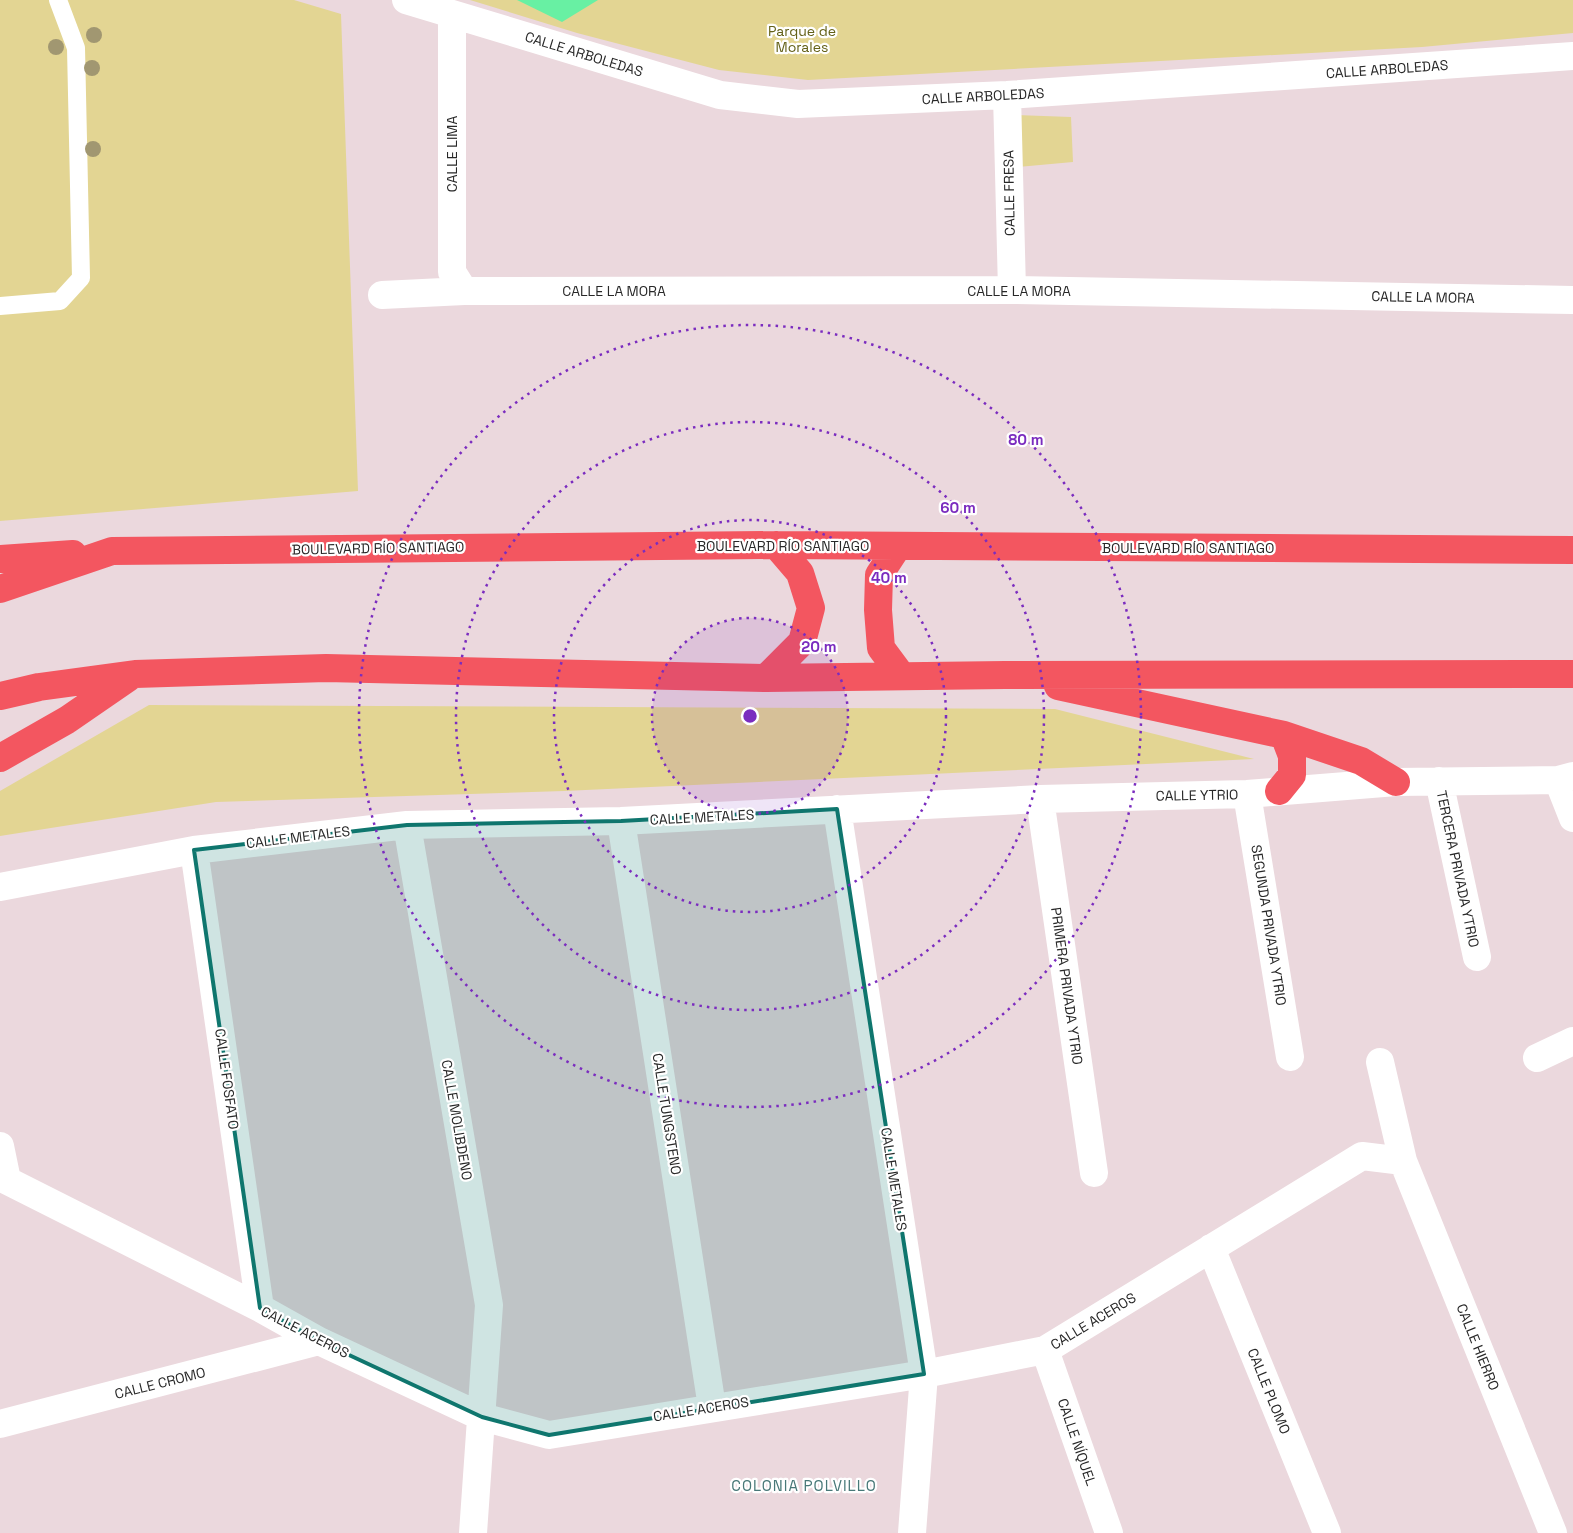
<svg xmlns="http://www.w3.org/2000/svg" width="1573" height="1533" font-family="'Space Grotesk',sans-serif">
  <rect width="100%" height="100%" fill="#ebd8dd"/>
  <path fill="#e3d593" d="M0,0H294L341,14L358,491L0,521Z
    M470,0H1573V33L1422,47L808,80L719,70L577,33Z
    M1013,115L1071,117L1073,162L1018,167Z
    M149,705L1055,709L1254,759L564,791L216,802L0,836V791Z"/>
  <path fill="#68f0a3" d="M517,0H598L562,22Z"/>
  <g fill="none" stroke-linecap="round" stroke-linejoin="round">
    <path stroke="#fff" stroke-width="18" d="M0,306L60,301L81,278L76,48L58,0"/>
    <path stroke="#fff" stroke-width="28" d="M406,0L720,95L798,104L1007,95L1573,56
      M452,14V272L464,291
      M1007,95L1012,290
      M382,295L464,291L1012,290L1573,300
      M1558,780L1573,818
      M1439,781L1477,957
      M1247,794L1290,1057
      M1040,799L1094,1173
      M837,809L924,1374L912,1533
      M621,821L712,1407
      M407,825L489,1305L473,1533
      M194,850L260,1308
      M0,887L194,850L407,825L621,821L1040,799L1247,794L1396,782L1558,780L1573,776
      M1537,1058L1573,1041
      M1380,1062L1403,1161L1553,1533
      M0,1146L7,1180
      M0,1177L260,1308L319,1341L482,1417L549,1435L924,1374L1045,1350L1362,1156L1403,1161
      M1211,1248L1327,1533
      M1045,1350L1109,1533
      M0,1424L319,1341"/>
    <path stroke="#f35660" stroke-width="28" d="M898,546L879,575L878,610L881,648L901,675
      M0,559L73,554
      M0,589L112,551L776,545L1573,550
      M766,678L802,642L811,608L800,573L776,545
      M1058,686L1284,735L1361,761L1396,782
      M0,696L39,687L135,674L326,668L766,678L1005,675L1573,674
      M0,758L67,720L128,678
      M1279,791L1292,775V756L1284,735"/>
  </g>
  <g fill="#a19771">
    <circle cx="94" cy="35" r="8"/>
    <circle cx="56" cy="47" r="8"/>
    <circle cx="92" cy="68" r="8"/>
    <circle cx="93" cy="149" r="8"/>
  </g>
  <path fill="#0f766e" fill-opacity="0.2" stroke="#0f766e" stroke-width="4" stroke-linejoin="round" d="M837,809L924,1374L549,1435L482,1417L319,1341L260,1308L194,850L407,825L621,821Z"/>
  <circle cx="750" cy="716" r="98" fill="#7b2cbf" fill-opacity=".12"/>
  <g fill="none" stroke="#7b2cbf" stroke-width="2.5" stroke-dasharray="2.5 5">
    <circle cx="750" cy="716" r="98"/>
    <circle cx="750" cy="716" r="196"/>
    <circle cx="750" cy="716" r="294"/>
    <circle cx="750" cy="716" r="391"/>
  </g>
  <g text-anchor="middle" dominant-baseline="central" stroke-width="4.5" stroke-linejoin="round" paint-order="stroke">
    <g font-size="14" fill="#646118" stroke="#fff">
      <text x="802" y="31">Parque de<tspan x="802" dy="16">Morales</tspan></text>
    </g>
    <g font-size="14" fill="#282828" stroke="#fff">
      <text transform="translate(584 54) rotate(17)">CALLE ARBOLEDAS</text>
      <text transform="translate(1387 69) rotate(-4)">CALLE ARBOLEDAS</text>
      <text transform="translate(983 96) rotate(-3)">CALLE ARBOLEDAS</text>
      <text transform="translate(452 154) rotate(-90)">CALLE LIMA</text>
      <text transform="translate(1009 193) rotate(-91)">CALLE FRESA</text>
      <text x="614" y="291">CALLE LA MORA</text>
      <text x="1019" y="291">CALLE LA MORA</text>
      <text transform="translate(1423 297) rotate(1)">CALLE LA MORA</text>
      <text x="783" y="546">BOULEVARD RÍO SANTIAGO</text>
      <text transform="translate(378 548) rotate(-1)">BOULEVARD RÍO SANTIAGO</text>
      <text x="1188" y="548">BOULEVARD RÍO SANTIAGO</text>
      <text transform="translate(1197 795) rotate(-1)">CALLE YTRIO</text>
      <text transform="translate(702 817) rotate(-3)">CALLE METALES</text>
      <text transform="translate(298 837) rotate(-7)">CALLE METALES</text>
      <text transform="translate(1458 869) rotate(78)">TERCERA PRIVADA YTRIO</text>
      <text transform="translate(1269 925) rotate(81)">SEGUNDA PRIVADA YTRIO</text>
      <text transform="translate(1067 986) rotate(82)">PRIMERA PRIVADA YTRIO</text>
      <text transform="translate(227 1079) rotate(82)">CALLE FOSFATO</text>
      <text transform="translate(667 1114) rotate(81)">CALLE TUNGSTENO</text>
      <text transform="translate(457 1120) rotate(80)">CALLE MOLIBDENO</text>
      <text transform="translate(894 1179) rotate(81)">CALLE METALES</text>
      <text transform="translate(1093 1321) rotate(-31)">CALLE ACEROS</text>
      <text transform="translate(305 1332) rotate(27)">CALLE ACEROS</text>
      <text transform="translate(1478 1347) rotate(68)">CALLE HIERRO</text>
      <text transform="translate(160 1383) rotate(-14)">CALLE CROMO</text>
      <text transform="translate(1269 1391) rotate(68)">CALLE PLOMO</text>
      <text transform="translate(701 1409) rotate(-9)">CALLE ACEROS</text>
      <text transform="translate(1077 1442) rotate(71)">CALLE NÍQUEL</text>
    </g>
    <g font-size="15" letter-spacing="1" fill="#487878" stroke="#fff">
      <text x="804" y="1485">COLONIA POLVILLO</text>
    </g>
  </g>
  <circle cx="750" cy="716" r="8" fill="#7b2cbf" stroke="#fff" stroke-width="2.5"/>
  <g font-size="15" text-anchor="middle" font-weight="bold" fill="#7b2cbf" stroke="#fff" stroke-width="4.5" stroke-linejoin="round" paint-order="stroke">
    <text x="1026" y="445">80 m</text>
    <text x="958" y="513">60 m</text>
    <text x="889" y="583">40 m</text>
    <text x="819" y="652">20 m</text>
  </g>
</svg>
